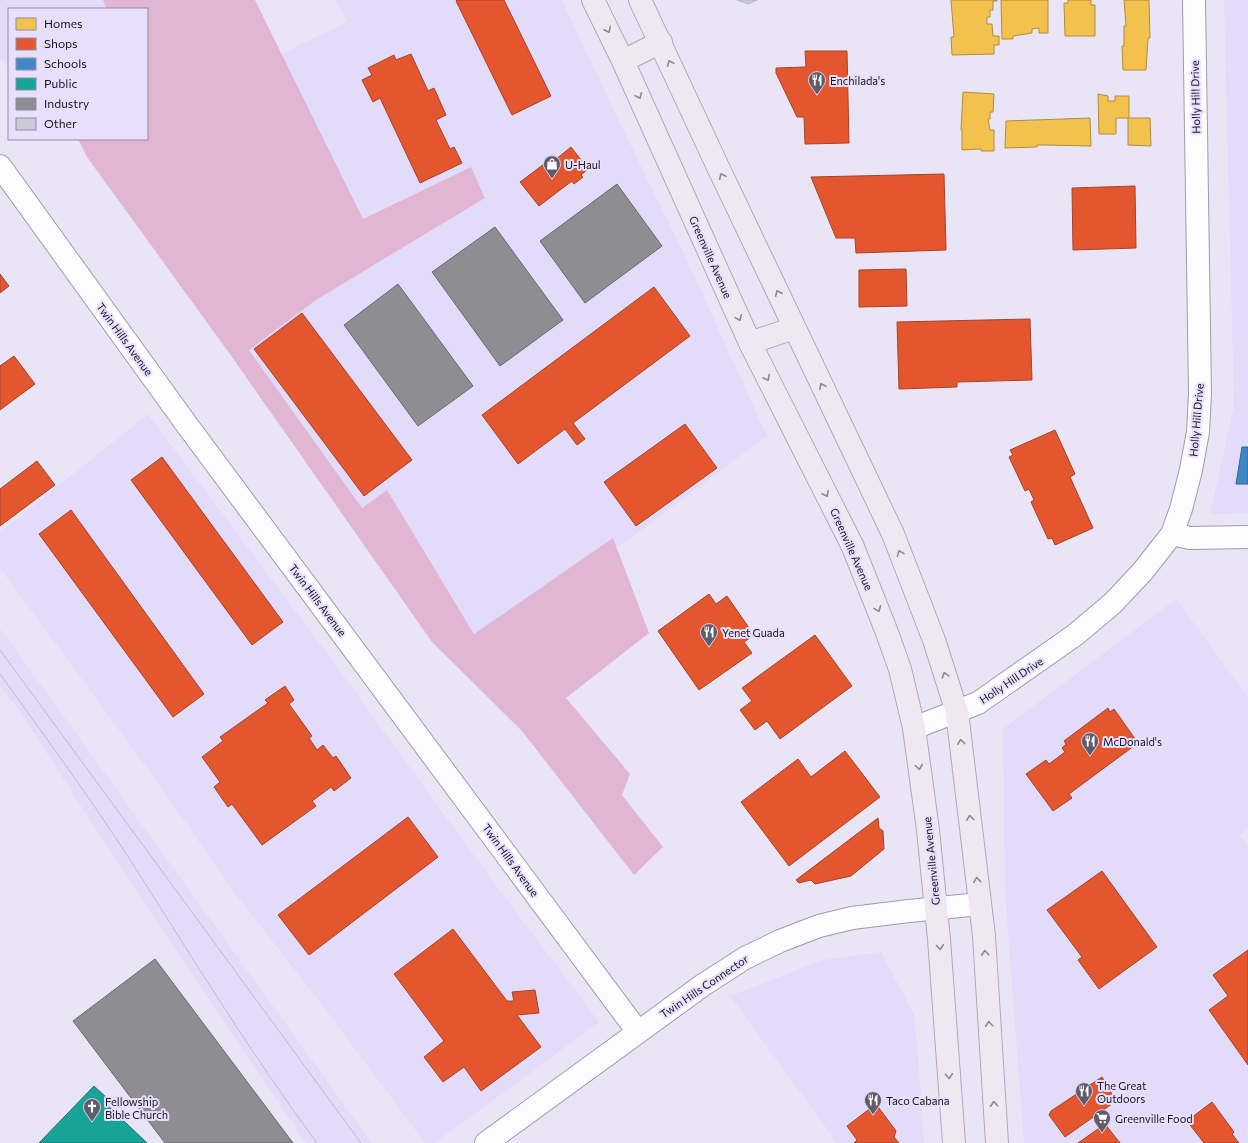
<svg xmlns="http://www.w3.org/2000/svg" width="1248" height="1143" font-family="Commissioner,sans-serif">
  <rect width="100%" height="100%" fill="#eae5f6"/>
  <path fill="#e3dbfa" d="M0,0H103L107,9H9V66L0,59Z
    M335,0H562L617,117L686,258L767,436L617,548L613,538L475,635L387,490L362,508L249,350L316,300L485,198L471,167L363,219L281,54L347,22Z
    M1224,0H1248V513L1210,514L1234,406Z
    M148,414L321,645L489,876L599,1022L435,1143H425L319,1001L237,896L150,772L0,568V532Z
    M1176,599L1248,697V829L1240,836L1248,848V1143H1024L1005,894L1003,729Z
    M0,629L13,646L372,1143H306L135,889L16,706L0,686Z
    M881,952L914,1014L921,1092L924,1143H837L730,996L823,960Z"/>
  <path fill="#e1b6d2" d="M103,0H255L363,219L471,167L485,198L316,300L249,350L362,508L387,490L474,634L613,538L649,633L566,698L630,774L622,795L663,847L634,875L522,731L432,642L227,350L87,157L78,139H147V9H107Z"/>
  <path fill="#f2c14e" stroke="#b08c40" d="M951,0H997V1H993V10H990V17H987V24H992L993,36H999V45H994V54L952,55L951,37H954Z
    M1001,0H1048V33H1039V28L1032,29V33L1013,36V39H1002Z
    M1068,0H1091V5H1095V36H1065L1064,3H1068Z
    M1124,0H1149L1150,38H1148L1146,70H1123L1122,46H1124V26H1126Z
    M963,92L994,94L993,112H990V119H988L990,130H994V151H981V149L962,150V130H961Z
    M1098,94L1108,96V101H1115V96H1129V118H1150L1151,146L1128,145V118H1116V134H1099Z
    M1090,118L1091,146L1046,145H1037V147L1005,148L1006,121Z"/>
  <path fill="#e4572e" stroke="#a6422a" d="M457,0H504L551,96L512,115L456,1Z
    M805,51H847L849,143L805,144L804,117H797L776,73V68L806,67Z
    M411,54L428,91L434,88L446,115L436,120L450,149L454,147L462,163L420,183L380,98L373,102L362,80L372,75L368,68L394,55L396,60Z
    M571,147L588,169L581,175L583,177L574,184L572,181L539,206L520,182L548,161L550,164Z
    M944,174L946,250L856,253L855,238H836L811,177Z
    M1135,186L1136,248L1073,250L1072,188Z
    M906,269L907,306L859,307V270Z
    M0,274L9,286L0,293Z
    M654,287L690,336L573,423L585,439L577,445L565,429L518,464L482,415Z
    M302,313L412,460L364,496L254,349Z
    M1030,319L1032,380L957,382V387L899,389L897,322Z
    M14,356L35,384L0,410V366Z
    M685,424L717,468L636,526L604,482Z
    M1055,430L1075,474L1070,477L1093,528L1055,545L1052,538L1048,539L1031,502L1034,500L1029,489L1025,491L1009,457L1013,455L1010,450Z
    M162,457L283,622L252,645L131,480Z
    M37,461L55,485L0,526V489Z
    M71,510L204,694L173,717L39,534Z
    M709,594L716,604L727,596L754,635L744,642L752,653L699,690L658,631Z
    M815,635L852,686L780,739L767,721L755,730L740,710L752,701L742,688Z
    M285,686L294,700L289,704L312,736L309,738L317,750L323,745L333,758L336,756L351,778L334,791L331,787L312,801L316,806L262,845L232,804L228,807L214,787L220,782L202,757L223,741L220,737L268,703L265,700Z
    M1108,708L1110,712L1114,709L1138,743L1069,794L1072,798L1053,811L1026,774L1046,760L1049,764L1065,752L1062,748L1066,744L1064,741Z
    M845,751L880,797L789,866L741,802L798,759L811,777Z
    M408,817L438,857L309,955L278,915Z
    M878,818L879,828L883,831L884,849L851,876L815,884L811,880L799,883L796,880Z
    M1102,871L1157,947L1099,989L1078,960L1082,957L1047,910Z
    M453,929L507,1001H514L512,992L535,990L539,1013L517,1015L541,1047L481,1091L464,1067L443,1082L424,1057L444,1041L394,974Z
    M1248,950V1065L1209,1010L1228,996L1213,975Z
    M1102,1077L1116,1101L1065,1137L1049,1115L1051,1111Z
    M1212,1102L1234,1132L1232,1134L1239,1143H1204L1187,1121Z
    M876,1104L896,1131L894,1137L899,1143H854L857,1140L847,1126Z
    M1105,1124L1120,1143H1078Z"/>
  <path fill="#3f88c5" stroke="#336593" d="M1242,447H1248V484H1236Z"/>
  <path fill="#17a398" stroke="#177874" d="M94,1086L107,1098L104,1102L147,1143H39Z"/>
  <path fill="#8d8d92" stroke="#696870" d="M617,184L662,246L585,303L540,241Z
    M495,227L563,320L500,366L432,272Z
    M398,284L473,386L418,426L344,325Z
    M155,959L293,1143H165L73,1021Z"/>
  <path fill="#cac9d7" stroke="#b7b6c4" d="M737,0H757L748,4Z"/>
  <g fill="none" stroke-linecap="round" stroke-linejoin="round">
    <g stroke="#a09caa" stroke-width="24">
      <path id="minor" d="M0,166L187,425L638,1032
        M1172,534L1190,538L1248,537
        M914,728L978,703L1075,635L1113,603L1143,571L1172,534L1181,509L1191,470L1198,432L1200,393L1194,0
        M486,1143L703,985L745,958L780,941L819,926L852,918L909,911L980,904"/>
    </g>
    <g stroke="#b3a6bb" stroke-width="24">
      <path id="major" d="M593,0L623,61L750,343L853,547L886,630L900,669L914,728L928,830L939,939L954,1143
        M640,0L718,167L893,534L934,640L957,712L984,936L997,1143
        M623,61L661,42
        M750,343L794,328"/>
    </g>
    <use href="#minor" stroke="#fcfbfe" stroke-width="22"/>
    <use href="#major" stroke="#efe8f3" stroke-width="22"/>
    <path stroke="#c0bec3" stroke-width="1" d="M0,650L361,1143
      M0,674C44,735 88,795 129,858C190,954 249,1051 317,1143"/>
  </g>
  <defs><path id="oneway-chevron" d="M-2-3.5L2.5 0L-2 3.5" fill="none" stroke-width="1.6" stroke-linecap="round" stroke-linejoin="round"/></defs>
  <g stroke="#8d8894">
    <use href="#oneway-chevron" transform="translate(608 30) rotate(63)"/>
    <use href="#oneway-chevron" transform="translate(670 63) rotate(-114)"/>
    <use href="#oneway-chevron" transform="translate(639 96) rotate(66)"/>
    <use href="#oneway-chevron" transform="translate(722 176) rotate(-115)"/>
    <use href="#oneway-chevron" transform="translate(778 293) rotate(-115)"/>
    <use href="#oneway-chevron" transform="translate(739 318) rotate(66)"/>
    <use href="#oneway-chevron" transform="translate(767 378) rotate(63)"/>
    <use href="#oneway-chevron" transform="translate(822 386) rotate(-116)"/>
    <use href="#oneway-chevron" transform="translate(826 494) rotate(63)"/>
    <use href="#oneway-chevron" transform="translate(900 553) rotate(-111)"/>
    <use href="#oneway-chevron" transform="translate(878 609) rotate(68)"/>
    <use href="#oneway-chevron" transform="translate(945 675) rotate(-108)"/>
    <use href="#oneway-chevron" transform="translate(961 742) rotate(-97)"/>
    <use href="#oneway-chevron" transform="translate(919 767) rotate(82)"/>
    <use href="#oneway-chevron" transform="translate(970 818) rotate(-97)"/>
    <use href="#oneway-chevron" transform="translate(977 880) rotate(-96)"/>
    <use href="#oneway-chevron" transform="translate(940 947) rotate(86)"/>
    <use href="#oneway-chevron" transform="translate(985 953) rotate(-94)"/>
    <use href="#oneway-chevron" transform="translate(989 1024) rotate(-94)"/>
    <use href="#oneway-chevron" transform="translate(949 1076) rotate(86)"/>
    <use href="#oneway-chevron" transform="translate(994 1104) rotate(-94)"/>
  </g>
  <defs>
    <g id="restaurant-pin" transform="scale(0.9)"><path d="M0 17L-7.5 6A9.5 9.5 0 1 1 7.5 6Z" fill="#605c6a" stroke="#e7dffc"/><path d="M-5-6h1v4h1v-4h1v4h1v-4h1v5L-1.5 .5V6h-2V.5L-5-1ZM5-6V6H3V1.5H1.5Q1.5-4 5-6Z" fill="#fff"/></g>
    <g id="shop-pin" transform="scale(0.9)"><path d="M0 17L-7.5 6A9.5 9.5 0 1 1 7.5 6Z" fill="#605c6a" stroke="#e7dffc"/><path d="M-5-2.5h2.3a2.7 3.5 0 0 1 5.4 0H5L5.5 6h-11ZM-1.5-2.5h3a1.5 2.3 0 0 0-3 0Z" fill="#fff"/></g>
    <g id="church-pin" transform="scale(0.9)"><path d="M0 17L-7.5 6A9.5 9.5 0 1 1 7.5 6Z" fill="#605c6a" stroke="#e7dffc"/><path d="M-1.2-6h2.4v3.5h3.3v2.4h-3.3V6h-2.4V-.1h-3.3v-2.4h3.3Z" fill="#fff"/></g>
    <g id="supermarket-pin" transform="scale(0.9)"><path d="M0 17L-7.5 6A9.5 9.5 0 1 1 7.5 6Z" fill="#605c6a" stroke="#e7dffc"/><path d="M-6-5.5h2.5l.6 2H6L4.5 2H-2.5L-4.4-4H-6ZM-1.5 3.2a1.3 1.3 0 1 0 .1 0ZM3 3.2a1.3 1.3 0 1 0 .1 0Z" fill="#fff"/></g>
  </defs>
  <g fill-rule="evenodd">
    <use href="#restaurant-pin" x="817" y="80"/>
    <use href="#shop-pin" x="552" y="164"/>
    <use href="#restaurant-pin" x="709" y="632"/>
    <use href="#restaurant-pin" x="1090" y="741"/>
    <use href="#restaurant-pin" x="1084" y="1091"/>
    <use href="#restaurant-pin" x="873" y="1100"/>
    <use href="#church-pin" x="92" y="1107"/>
    <use href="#supermarket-pin" x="1102" y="1118"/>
  </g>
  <g text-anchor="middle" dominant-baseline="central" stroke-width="4" stroke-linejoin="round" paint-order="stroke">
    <g font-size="11" fill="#16121f" stroke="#e7dffc" text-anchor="start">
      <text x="830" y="80">Enchilada's</text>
      <text x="565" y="164">U-Haul</text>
      <text x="722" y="632">Yenet Guada</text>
      <text x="1103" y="741">McDonald's</text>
      <text x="1097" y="1085">The Great<tspan x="1097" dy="13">Outdoors</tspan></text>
      <text x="886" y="1100">Taco Cabana</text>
      <text x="105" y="1101">Fellowship<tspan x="105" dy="13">Bible Church</tspan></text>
      <text x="1115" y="1118">Greenville Food</text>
    </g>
    <g font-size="11" fill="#16121f" stroke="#e7dffc">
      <text transform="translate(1195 97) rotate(-91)">Holly Hill Drive</text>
      <text transform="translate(711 257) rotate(66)">Greenville Avenue</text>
      <text transform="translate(125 339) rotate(54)">Twin Hills Avenue</text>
      <text transform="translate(1196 420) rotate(-85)">Holly Hill Drive</text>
      <text transform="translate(852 549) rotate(66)">Greenville Avenue</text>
      <text transform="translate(318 600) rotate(53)">Twin Hills Avenue</text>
      <text transform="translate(1011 680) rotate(-34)">Holly Hill Drive</text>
      <text transform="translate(511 860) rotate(54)">Twin Hills Avenue</text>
      <text transform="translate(931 861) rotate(-96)">Greenville Avenue</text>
      <text transform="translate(704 986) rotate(-34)">Twin Hills Connector</text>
    </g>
  </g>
  <rect x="8" y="8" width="140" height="132" fill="#e7dffc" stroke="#938da4"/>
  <rect x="16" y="18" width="20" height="12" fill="#f2c14e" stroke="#938da4"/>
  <text x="44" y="28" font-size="12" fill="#16121f">Homes</text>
  <rect x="16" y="38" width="20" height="12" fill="#e4572e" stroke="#938da4"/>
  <text x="44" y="48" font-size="12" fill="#16121f">Shops</text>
  <rect x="16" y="58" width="20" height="12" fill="#3f88c5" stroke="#938da4"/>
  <text x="44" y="68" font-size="12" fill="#16121f">Schools</text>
  <rect x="16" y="78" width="20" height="12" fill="#17a398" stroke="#938da4"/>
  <text x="44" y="88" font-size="12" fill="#16121f">Public</text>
  <rect x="16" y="98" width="20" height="12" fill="#8d8d92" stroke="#938da4"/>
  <text x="44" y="108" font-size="12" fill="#16121f">Industry</text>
  <rect x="16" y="118" width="20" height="12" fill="#cac9d7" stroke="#938da4"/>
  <text x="44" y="128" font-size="12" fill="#16121f">Other</text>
</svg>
